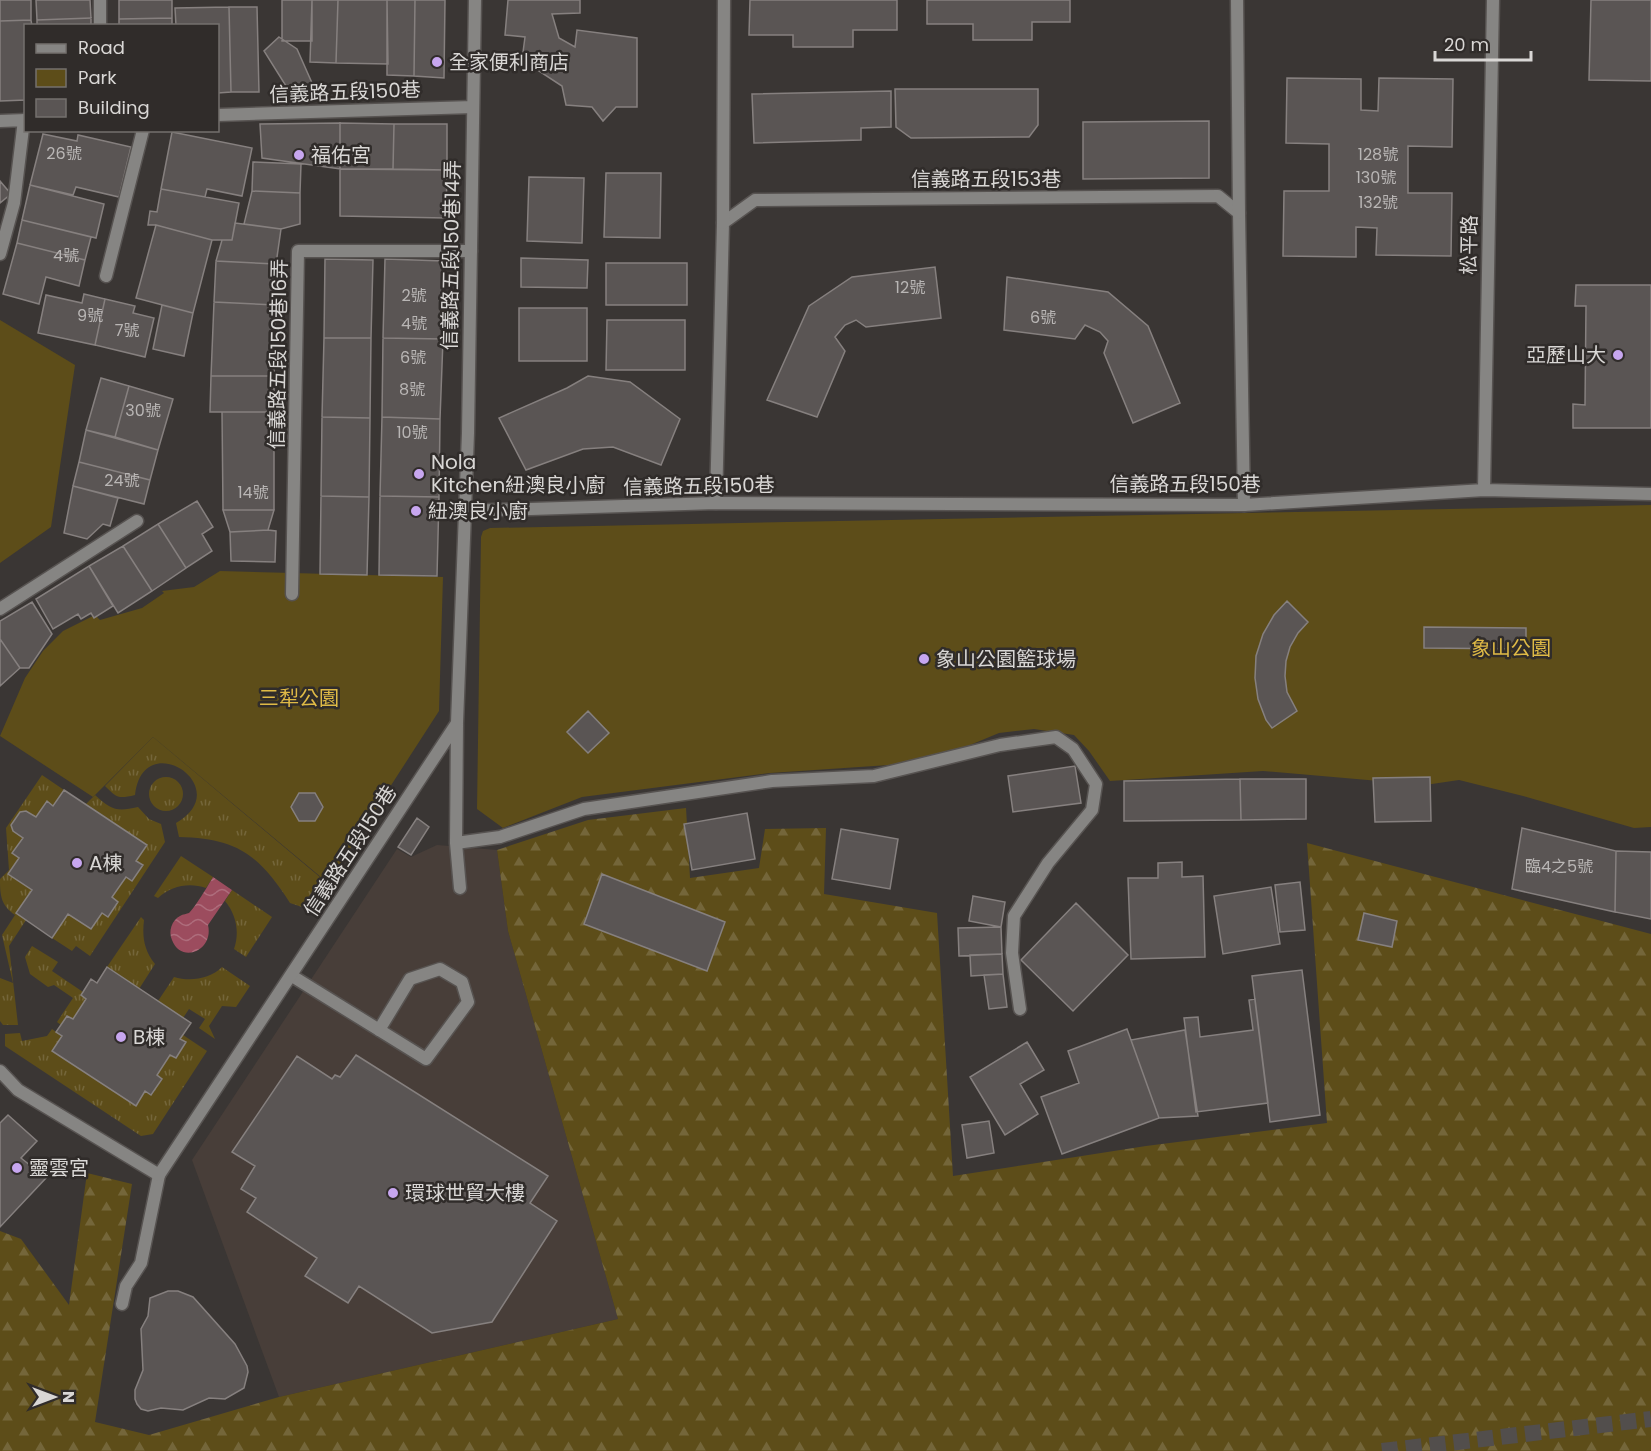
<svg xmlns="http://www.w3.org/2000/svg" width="1651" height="1451" font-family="Poppins,'Noto Sans TC',sans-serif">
  <defs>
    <pattern id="grass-tufts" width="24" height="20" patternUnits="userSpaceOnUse" patternTransform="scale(1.5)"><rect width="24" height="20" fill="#5d4d19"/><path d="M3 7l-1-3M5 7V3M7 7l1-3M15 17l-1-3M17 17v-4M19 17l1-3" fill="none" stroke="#74663a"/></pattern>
    <pattern id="forest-firs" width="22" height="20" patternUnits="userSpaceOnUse" patternTransform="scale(1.5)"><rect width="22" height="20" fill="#5d4d19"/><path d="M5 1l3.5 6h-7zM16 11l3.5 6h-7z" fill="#74663a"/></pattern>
    <pattern id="water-waves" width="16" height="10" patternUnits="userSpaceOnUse" patternTransform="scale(1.5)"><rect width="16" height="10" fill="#9c4c5e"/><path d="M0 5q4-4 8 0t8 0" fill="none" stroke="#ae6d7c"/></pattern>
  </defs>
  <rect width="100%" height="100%" fill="#3a3634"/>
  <path fill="#483e39" d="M437,845L497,850L508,931L618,1319L279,1397L192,1160L397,849L411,857Z"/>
  <path fill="url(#grass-tufts)" d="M153,737L321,878L302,907L290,903C259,855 237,838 179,837L176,823C238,788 143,725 135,795C118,799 117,798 105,786Z
    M42,775L64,790L53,806L47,802L36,817L26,811L20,812L11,825L13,831L23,838L12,853L19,858L8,874L32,890L16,913L26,920L9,946L18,1025H3L0,1021V978L13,983L2,935L15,915C1,905 0,896 0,879L9,870L6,828Z
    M149 794a17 17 0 1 1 34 0a17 17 0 1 1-34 0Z
    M95,795C111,810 117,812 138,807L149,819L161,824L165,842L90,956L76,946L72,951L52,938L68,914L91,929L102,913L108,917L118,902L112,897L126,877L132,881L143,866L136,861L147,845L86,804Z
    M181,856L213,877L206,888C189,882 171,886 158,898L154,896Z
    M232,890L272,917L246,957L234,949C240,932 236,914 225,901Z
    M141,917L144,920C142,937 144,950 155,964L139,989L107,967Z
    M32,946L58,962L52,971L83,992L81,995L86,999L73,1019L67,1016L61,1025L57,1022L73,998L54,985L48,987L30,974L25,957Z
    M222,967L250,986L236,1007L222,1006L209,1026L215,1039L199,1028L205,1019L189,1009L183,1018L158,1001L174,977C190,982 210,979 222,967Z
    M52,1029L62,1036L52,1051L136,1106L145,1091L151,1095L162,1079L157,1075L170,1055L176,1058L186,1043L180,1039L183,1035L207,1051L153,1134L141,1136L5,1046V1034L20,1033L22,1041L47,1036Z"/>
  <path fill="url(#forest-firs)" d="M686,808L690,878L759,868L765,829L826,828L824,894L937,913L953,1176L1146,1146L1327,1123L1307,843L1651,934V1451H0V1231L21,1239L69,1305L87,1173L132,1184L95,1422L149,1435L279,1397L618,1319L508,931L497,850L588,820Z"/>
  <path fill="#5d4d19" d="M0,320L75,365L51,527L0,563Z
    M1651,505V827L1634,828L1523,796L1459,780L1425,785L1263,771L1110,781L1089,751L1074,735L1034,729L999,733L958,750L919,761L889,765L770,773L582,797L503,828L477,809L481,537L483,531L490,528Z
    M220,571L443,577L439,711L328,883L153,737L93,797L0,736L25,678L43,651L63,631L95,615L100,620L142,608L164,593L162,591L194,587Z"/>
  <path fill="url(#water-waves)" d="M213,877L232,890L208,925C214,951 181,964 172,940C168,931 172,920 180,916C183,914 187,914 189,913C194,909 209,884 213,877Z"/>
  <path fill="#5a5554" stroke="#86807f" stroke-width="1.5" d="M0,0H31V20L0,21Z
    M36,0H90L91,18L37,20Z
    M119,0H172V18L119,19Z
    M282,0H312V41H282Z
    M312,0H338L336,63L310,62Z
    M338,0H387L388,64L336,63Z
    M387,0H415L414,76L387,75Z
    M415,0H445L444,78L414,76Z
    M508,0H580V13L552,14L559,38L575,47L577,30L637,38V107H616L603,121L592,107L566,105L562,86L522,60L525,37L505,35Z
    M750,0H897V30H853V47H793V35H749Z
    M927,0H1070V22H1032V40H973V24H927Z
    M1591,0H1651V81L1589,80Z
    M229,7L231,92L218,93V26H176L175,8Z
    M229,7H257L259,92H231Z
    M91,18V26H37V20Z
    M172,18V26H119V19Z
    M31,20L32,26H26V100L0,101V21Z
    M279,37L297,49L312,83L291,94L264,51Z
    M1287,78L1361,79V110L1378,111L1379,78L1453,79L1452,147L1408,146V193H1452L1451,256L1376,255L1377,228L1356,227V257L1283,256L1284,191H1329V144L1286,143Z
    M895,89H1038V125L1029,137L911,138L896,127Z
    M891,91V127L861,128V140L754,143L752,94Z
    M1209,121V178L1083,179V122Z
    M340,123V169L262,158L260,124Z
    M340,123L394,124L393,169H340Z
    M394,124H447V170L393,169Z
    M172,132L252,148L242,196L207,189L205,197L161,189Z
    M43,134L77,141L78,135L131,147L119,197L76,187L73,195L30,185Z
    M253,162L301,164L300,193L252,191Z
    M340,169L447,170L446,218L340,216Z
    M606,173H661L660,238L604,237Z
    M529,177L584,178L582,243L527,241Z
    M0,181L11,194L0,203Z
    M30,185L104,204L96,238L22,220Z
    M161,189L239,203L232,240H212L156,225H148L150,211L157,212Z
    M252,191L300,193V224L281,229L244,224Z
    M22,220L91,237L85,260L17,243Z
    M235,223L281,229L276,264L216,261L222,240H232Z
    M156,225L212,240L193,313L136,298Z
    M17,243L85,260L79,286L46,277L39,304L3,294Z
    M521,258L588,260L587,288L521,287Z
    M325,259L373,260L371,338H324Z
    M385,259L444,261L443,339L383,338Z
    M216,261L276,264L275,305L214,302Z
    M606,263H687V305H606Z
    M935,267L941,318L866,327L856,320L845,325L835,337L845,351L817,417L767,400L809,306L852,277Z
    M1007,277L1108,292L1148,326L1180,403L1133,423L1104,353L1108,341L1100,332L1085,325L1075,339L1004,330Z
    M1576,285H1651V428H1573V404L1585,405L1586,306H1575Z
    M84,294L105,299L95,345L38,333L46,295L82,303Z
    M105,299L135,306L133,313L154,318L145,357L95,345Z
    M214,302L275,305L274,376H211Z
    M162,305L193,313L184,356L153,349Z
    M519,308H587V361H519Z
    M607,320H685V370H606Z
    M324,338H371L370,418L322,417Z
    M383,338L443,339L440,419L382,417Z
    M211,376H274V412H210Z
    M588,376L630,382L680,419L661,465L613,447L583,449L526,470L499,418L567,388Z
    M101,378L129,386L115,437L86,430Z
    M129,386L173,399L158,450L115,437Z
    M222,412H274V510H223Z
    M322,417L370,418L369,497L321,496Z
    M382,417L440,419L439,497L380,496Z
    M86,430L158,450L150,480L79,462Z
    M79,462L150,480L144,504L73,486Z
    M73,486L118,498L110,526L103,524L87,539L64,533Z
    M321,496L369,497L367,575L320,574Z
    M380,496L439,497L437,576L379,575Z
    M197,501L213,527L202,534L212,551L186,568L158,524Z
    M223,510H274L268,530L230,532Z
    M158,524L186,568L152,591L123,546Z
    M268,530L276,531L275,562L231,561L230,532Z
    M123,546L152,591L118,613L89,566Z
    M89,566L113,606L94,618L91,613L81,619L78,614L53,629L36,599Z
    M1287,601L1308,622L1298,633L1290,647L1286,661L1285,676L1287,692L1297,711L1272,728L1266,720L1258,699L1255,678L1256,656L1263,634L1274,615Z
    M32,602L52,634L29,668H20L0,639V621Z
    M1424,627L1526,628V649L1424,648Z
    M0,639L20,668L0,686Z
    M588,711L609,733L588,753L567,732Z
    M1075,766L1081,803L1013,812L1008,776Z
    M1430,777L1431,821L1375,822L1373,778Z
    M1240,779H1306V819L1241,820Z
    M1240,779L1241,820L1124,821V781Z
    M64,790L147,845L136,861L143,865L132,881L126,877L112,897L118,902L108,917L102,913L91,929L68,914L52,938L16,913L32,890L8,874L19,858L12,853L23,838L13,831L11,825L20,812L26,811L36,817L47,801L53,806Z
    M299,793H315L323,807L315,821H299L291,807Z
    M747,813L755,859L692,870L684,824Z
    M417,818L429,827L411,855L398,847Z
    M1522,828L1616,851L1615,912L1512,889Z
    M841,829L898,839L890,889L832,879Z
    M1616,851L1651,852V919L1615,912Z
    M1182,862V877L1203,876L1205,957L1131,959L1128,878H1158V863Z
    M602,874L725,922L707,971L584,924Z
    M1300,882L1305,930L1280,932L1275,885Z
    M1271,887L1280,944L1223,954L1214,896Z
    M973,896L1005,902L1001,927L969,921Z
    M1076,903L1128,955L1073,1011L1021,960Z
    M1364,913L1397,921L1392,947L1358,940Z
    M1001,927L1002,954L959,956L958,928Z
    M1002,954L1003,974L971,976L970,955Z
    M107,967L191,1023L180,1039L186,1042L176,1058L170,1055L157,1075L162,1079L151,1095L145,1091L136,1106L52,1051L62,1036L56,1032L67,1016L73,1019L86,999L81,995L83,992L91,979L97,983Z
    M1302,970L1320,1115L1270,1122L1252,976Z
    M1003,974L1007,1007L989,1009L984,975Z
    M1255,999L1268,1103L1196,1112L1184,1018L1198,1017L1200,1037L1253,1030L1249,1000Z
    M1127,1029L1159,1118L1062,1154L1041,1097L1079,1083L1068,1051Z
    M1185,1030L1198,1116L1159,1118L1131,1040Z
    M1027,1042L1044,1070L1020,1084L1038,1114L1005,1135L970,1077Z
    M356,1055L548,1176L530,1203L557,1221L492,1322L432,1333L359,1286L348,1303L305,1276L317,1258L247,1212L256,1198L241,1189L255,1166L232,1152L297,1056L332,1079L335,1075L340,1077Z
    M8,1115L37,1141L21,1158L46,1178L0,1227V1123Z
    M989,1121L994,1153L967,1158L962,1125Z
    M168,1291H178L193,1297L235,1344L247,1366L248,1372L244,1388L225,1399L209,1398L183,1410L161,1408L148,1411L141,1409L137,1404L135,1399V1390L143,1370L141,1329L148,1316L150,1298Z"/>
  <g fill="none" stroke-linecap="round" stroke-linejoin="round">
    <path stroke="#524e4c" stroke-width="16" stroke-dasharray="16 8" stroke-linecap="butt" d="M1382,1451L1651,1419"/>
    <g stroke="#575351" stroke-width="15">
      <path id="service" d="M716,503L723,223L755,200L1218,196L1239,213L1244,505
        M292,594L298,251H471
        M292,976L426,1059L468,1002L462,982L440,969L410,979L379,1030
        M122,1304L126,1286L141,1263L159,1175"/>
    </g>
    <g stroke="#575351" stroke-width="15">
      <path id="pedestrian" d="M1237,0L1239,213
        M723,223L724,0
        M106,276L143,130"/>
    </g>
    <g stroke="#575351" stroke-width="15">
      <path id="minor" d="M100,0V26
        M218,115L473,107
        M0,121L26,120
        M0,254L14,203L24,120
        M1484,490L1493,0
        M465,511L716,503L1244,505L1484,490L1651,494
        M0,609L137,521
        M457,724L456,843L460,888
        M456,843L500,837L584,809L772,781L874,776L1000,745L1056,737L1073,749L1096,784L1092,810L1048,863L1014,916L1012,953L1020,1009
        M0,1071L18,1090L159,1175L457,723L468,433L475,0"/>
    </g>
    <use href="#service" stroke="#868583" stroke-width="12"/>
    <use href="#pedestrian" stroke="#868583" stroke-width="12"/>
    <use href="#minor" stroke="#868583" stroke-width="12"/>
  </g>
  <g fill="#c7a6ef" stroke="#302c2a" stroke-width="2">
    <circle cx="437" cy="62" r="6"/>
    <circle cx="299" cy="155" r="6"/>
    <circle cx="1618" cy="355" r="6"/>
    <circle cx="419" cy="474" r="6"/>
    <circle cx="416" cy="511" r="6"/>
    <circle cx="924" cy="659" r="6"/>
    <circle cx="77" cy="863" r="6"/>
    <circle cx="121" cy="1037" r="6"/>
    <circle cx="17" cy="1168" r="6"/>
    <circle cx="393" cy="1193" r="6"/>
  </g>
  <g text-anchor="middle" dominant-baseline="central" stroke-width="5" stroke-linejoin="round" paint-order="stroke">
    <g font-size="16" fill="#b9b6b5">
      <text x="64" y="153">26號</text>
      <text x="1378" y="154">128號</text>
      <text x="1376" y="177">130號</text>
      <text x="1378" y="202">132號</text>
      <text x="66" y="255">4號</text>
      <text x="910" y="287">12號</text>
      <text x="414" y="295">2號</text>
      <text x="90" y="315">9號</text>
      <text x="1043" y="317">6號</text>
      <text x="414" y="323">4號</text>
      <text x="127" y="330">7號</text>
      <text x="413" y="357">6號</text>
      <text x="412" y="389">8號</text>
      <text x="143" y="410">30號</text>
      <text x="412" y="432">10號</text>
      <text x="122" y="480">24號</text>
      <text x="253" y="492">14號</text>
      <text x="1559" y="866">臨4之5號</text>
    </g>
    <g font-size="20" fill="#d9d7d5" stroke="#302c2a" text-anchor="start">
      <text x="449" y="62">全家便利商店</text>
      <text x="311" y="155">福佑宮</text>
      <text x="1606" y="355" text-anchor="end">亞歷山大</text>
      <text x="431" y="462">Nola<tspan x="431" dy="23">Kitchen紐澳良小廚</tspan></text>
      <text x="428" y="511">紐澳良小廚</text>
      <text x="936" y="659">象山公園籃球場</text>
      <text x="89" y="863">A棟</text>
      <text x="133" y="1037">B棟</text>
      <text x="29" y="1168">靈雲宮</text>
      <text x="405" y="1193">環球世貿大樓</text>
    </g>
    <g font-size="20" fill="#d9d7d5" stroke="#302c2a">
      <text transform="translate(345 92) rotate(-2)">信義路五段150巷</text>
      <text x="986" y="179">信義路五段153巷</text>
      <text transform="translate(1469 245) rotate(-89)">松平路</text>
      <text transform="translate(451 255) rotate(-89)">信義路五段150巷14弄</text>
      <text transform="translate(278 354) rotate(-89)">信義路五段150巷16弄</text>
      <text x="1185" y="484">信義路五段150巷</text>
      <text transform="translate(699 486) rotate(-1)">信義路五段150巷</text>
      <text transform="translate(350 851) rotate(-57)">信義路五段150巷</text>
    </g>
    <g font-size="20" fill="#dfba46" stroke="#302c2a">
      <text x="1511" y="648">象山公園</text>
      <text x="299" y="698">三犁公園</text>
    </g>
  </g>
  <rect x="24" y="24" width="195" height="108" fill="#302c2a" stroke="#74706e" stroke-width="1.5"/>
  <rect x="36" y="44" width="30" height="9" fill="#868583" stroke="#74706e" stroke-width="1.5"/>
  <text x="78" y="54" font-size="18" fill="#d9d7d5">Road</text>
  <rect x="36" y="69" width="30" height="18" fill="#5d4d19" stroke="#74706e" stroke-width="1.5"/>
  <text x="78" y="84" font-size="18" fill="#d9d7d5">Park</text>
  <rect x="36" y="99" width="30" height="18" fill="#5a5554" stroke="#74706e" stroke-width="1.5"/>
  <text x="78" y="114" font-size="18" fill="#d9d7d5">Building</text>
  <g transform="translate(54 1397) rotate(90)" stroke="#302c2a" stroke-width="4.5" paint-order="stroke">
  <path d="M0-4.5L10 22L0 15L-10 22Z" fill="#d9d7d5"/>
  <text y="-9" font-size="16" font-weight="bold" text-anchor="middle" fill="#d9d7d5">N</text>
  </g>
  <path d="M1435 51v9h96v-9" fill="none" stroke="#d9d7d5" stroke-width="3"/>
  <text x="1444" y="51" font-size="18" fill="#d9d7d5" stroke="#302c2a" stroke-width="4.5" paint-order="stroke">20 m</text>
</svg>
